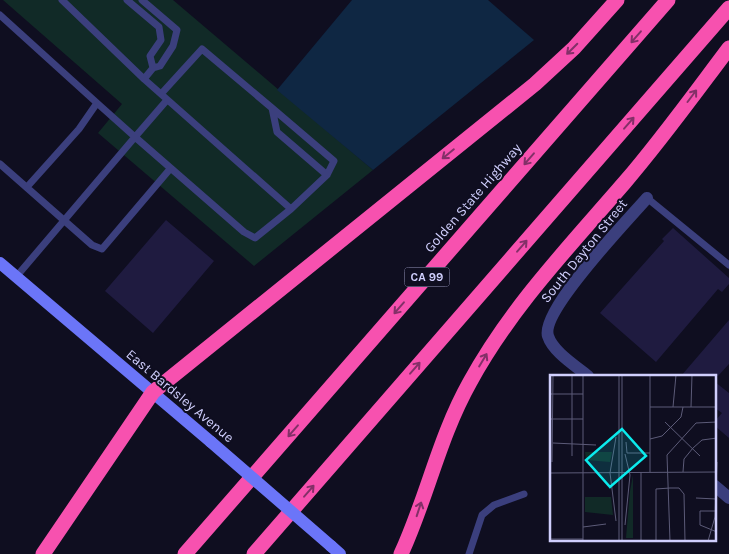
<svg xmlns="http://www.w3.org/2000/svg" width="729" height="554" font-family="Karla,sans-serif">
  <rect width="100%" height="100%" fill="#0f0e20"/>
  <path fill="#112a27" d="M3,0H173L373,170L254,266L98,133L122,104Z"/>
  <path fill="#0f2743" d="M352,0H488L534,40L373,170L277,90Z"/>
  <path fill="#1f1b40" d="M166,220L214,261L153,333L105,291Z
    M673,228L729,278V284L722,292L718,289L656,362L600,313L664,241L662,239Z
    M729,320V364L718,376H681Z
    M715,382L729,393V438L715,426V421L722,413L715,408Z"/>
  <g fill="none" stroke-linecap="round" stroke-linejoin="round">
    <path stroke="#3b3f7d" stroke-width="7" d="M62,0L144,79L291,209
      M127,0L159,27L161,40L150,56L153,68
      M142,0L177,30L173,46L160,66L153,68L144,79
      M0,15L97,103L79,129L27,187
      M161,94L202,49L272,108L277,132L327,175L291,209L255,238L244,232L135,137L167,100
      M272,108L334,161L327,175
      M0,164L92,245L102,249L170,169
      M647,198L729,265
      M16,277L135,137L97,103
      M469,554L482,515L494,505L524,494"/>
    <path stroke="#3b3f7d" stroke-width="12" d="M588,376C576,366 553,352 548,336C540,311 628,220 647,198
      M715,486L729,498"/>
    <path stroke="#6b75f8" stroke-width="12" d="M0,263L211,442
      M331,546L340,554"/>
    <path stroke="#f751af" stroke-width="15" d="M43,554L153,392L535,84L574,48L617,0
      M185,554L668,0
      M254,554L729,8
      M401,554C427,498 439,437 470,382C511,307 569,247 625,182C662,139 695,93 729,48"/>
    <path stroke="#6b75f8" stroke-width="12" d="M211,442L331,546"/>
  </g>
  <defs><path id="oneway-shaft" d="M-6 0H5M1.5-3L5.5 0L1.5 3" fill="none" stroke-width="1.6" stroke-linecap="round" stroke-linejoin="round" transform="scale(1.25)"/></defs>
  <g stroke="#833068">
    <use href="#oneway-shaft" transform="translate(636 37) rotate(131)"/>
    <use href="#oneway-shaft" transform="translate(572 49) rotate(135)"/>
    <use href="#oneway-shaft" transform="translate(692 96) rotate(-53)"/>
    <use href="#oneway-shaft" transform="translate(629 123) rotate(-49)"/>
    <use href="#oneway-shaft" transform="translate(448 154) rotate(141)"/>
    <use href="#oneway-shaft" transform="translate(529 159) rotate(131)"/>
    <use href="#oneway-shaft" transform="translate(522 246) rotate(-49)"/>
    <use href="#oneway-shaft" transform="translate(399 308) rotate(131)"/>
    <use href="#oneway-shaft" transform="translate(483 360) rotate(-59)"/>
    <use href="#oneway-shaft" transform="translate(415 368) rotate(-49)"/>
    <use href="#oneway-shaft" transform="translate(293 431) rotate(131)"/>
    <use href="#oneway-shaft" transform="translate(309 491) rotate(-49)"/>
    <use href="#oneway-shaft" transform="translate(419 509) rotate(-72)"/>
  </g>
  <g text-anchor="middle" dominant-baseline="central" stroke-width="4" stroke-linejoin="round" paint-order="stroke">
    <rect fill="#0f0e20" stroke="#9695bb" stroke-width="1" x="404.5" y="267.5" width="45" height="19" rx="4"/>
    <g font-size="12" font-weight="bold" fill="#d0cffd">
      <text x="427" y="277">CA 99</text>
    </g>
    <g font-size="14" fill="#d0cffd" stroke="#0f0e20">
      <text transform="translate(473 198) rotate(-49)">Golden State Highway</text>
      <text transform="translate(584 251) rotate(-51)">South Dayton Street</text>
      <text transform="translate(180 396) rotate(40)">East Bardsley Avenue</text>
    </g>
  </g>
  <g transform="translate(550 375)">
    <rect width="166" height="166" fill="#0f0e20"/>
    <path d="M35,77H62L60,87L36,85ZM83,100V163H76L80,116ZM35,122H61L63,140L35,137Z" fill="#112a27"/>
    <path fill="none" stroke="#5c5b78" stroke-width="1" d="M22,0V81M0,19H33M100,32H167M123,32L126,0M141,32L142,0M0,44H33M115,47L150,81M100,64L112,61L131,42L133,32M76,67L77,78H100M3,68L46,70M2,87L3,0M100,97V0M133,97L134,84L143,73L152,65L167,63M0,98L167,97M146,123L166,124M165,136H150V150L167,157M66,146L60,98L66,62M75,150L80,100L75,79M33,152L56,149M0,164H33M33,166V0M69,166V0M72,166V0M77,166H150M91,166V97M106,166V114L120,113H129L134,119L135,166M120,166L117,80L146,48L167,47M158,166L165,142L167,87"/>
    <path fill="#0bebed" fill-opacity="0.15" stroke="#0bebed" stroke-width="2.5" d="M72,54L96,81L60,112L36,85Z"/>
    <rect width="166" height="166" fill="none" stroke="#d0cffd" stroke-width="2.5"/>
  </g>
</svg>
